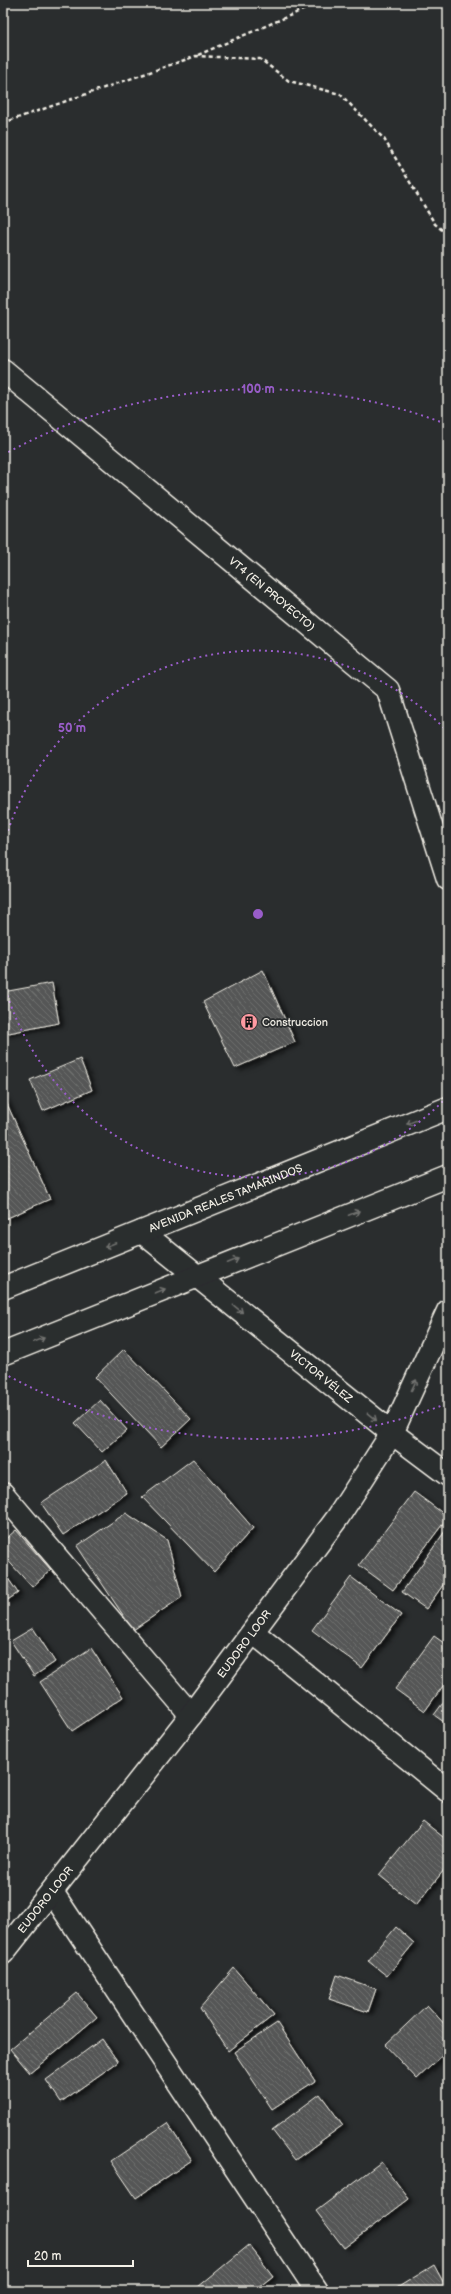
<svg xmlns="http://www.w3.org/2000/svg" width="451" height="2294" font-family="'Balsamiq Sans',sans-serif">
  <defs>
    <pattern id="building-back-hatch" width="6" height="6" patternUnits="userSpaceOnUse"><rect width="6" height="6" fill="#555756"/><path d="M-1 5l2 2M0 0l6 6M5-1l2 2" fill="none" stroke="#6e706e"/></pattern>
    <filter id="shadow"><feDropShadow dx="4.5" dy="2.5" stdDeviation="2" flood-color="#0009"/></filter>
  </defs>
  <rect width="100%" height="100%" fill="#2a2d2e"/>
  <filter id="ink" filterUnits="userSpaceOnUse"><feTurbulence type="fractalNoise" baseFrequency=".025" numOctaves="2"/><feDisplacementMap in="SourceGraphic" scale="8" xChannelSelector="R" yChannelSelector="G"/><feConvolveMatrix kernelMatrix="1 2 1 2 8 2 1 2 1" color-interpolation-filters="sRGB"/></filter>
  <g filter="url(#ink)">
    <path fill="url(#building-back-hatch)" stroke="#f4f1e8" filter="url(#shadow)" d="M263,970L295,1042L235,1068L203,1002Z
      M52,983L59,1023L4,1034L3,992Z
      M80,1059L92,1090L43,1111L30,1080Z
      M3,1095L50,1199L3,1220Z
      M124,1349L191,1419L161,1447L95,1377Z
      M100,1400L127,1430L102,1452L75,1423Z
      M193,1459L253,1528L214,1572L142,1497Z
      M106,1460L127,1493L63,1535L41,1503Z
      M414,1492L448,1517L393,1590L359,1565Z
      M126,1513L167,1540L182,1597L133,1630L77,1546Z
      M448,1527V1578L426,1609L402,1592Z
      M16,1530L51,1570L32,1587L3,1555V1541Z
      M3,1571L18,1593L3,1603Z
      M351,1577L401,1615L362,1668L312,1630Z
      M33,1628L55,1662L34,1676L11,1641Z
      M434,1636L448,1646V1679L425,1711L395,1689Z
      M91,1648L123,1697L72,1731L40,1682Z
      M448,1696V1725L434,1715Z
      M423,1821L448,1841V1865L416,1905L379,1875Z
      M396,1927L414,1943L387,1976L368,1961Z
      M234,1968L274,2015L228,2051L200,2008Z
      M337,1975L376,1989L368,2012L329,1999Z
      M77,1993L97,2017L30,2073L10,2049Z
      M427,2005L448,2028V2050L417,2079L385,2045Z
      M277,2023L315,2081L272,2109L234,2052Z
      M102,2039L118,2062L61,2102L46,2080Z
      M320,2094L343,2125L295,2160L272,2130Z
      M167,2123L192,2160L136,2198L111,2161Z
      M381,2162L409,2199L344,2248L316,2211Z
      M249,2245L273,2276L254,2291H201L198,2287Z
      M434,2265L448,2291H392Z"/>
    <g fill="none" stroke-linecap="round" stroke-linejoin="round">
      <g stroke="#f4f1e8" stroke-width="25">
        <g id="minor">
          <path id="s1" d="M3,370L388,690L448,879"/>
          <path id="s2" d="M142,1232L392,1433L448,1475"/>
          <path d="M3,1494L191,1715"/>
          <path d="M254,1633L448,1791"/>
          <path d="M52,1892L317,2291"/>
          <path id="s3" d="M3,1953L191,1715L338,1517L392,1433L448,1311"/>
        </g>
      </g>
      <g stroke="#f4f1e8" stroke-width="25">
        <g id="major">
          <path id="s4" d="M3,1288L448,1108"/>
          <path d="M3,1354L448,1176"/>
        </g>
      </g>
      <path stroke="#f4f1e8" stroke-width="2.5" stroke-dasharray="4 3" stroke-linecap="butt" d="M198,55L319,3
        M3,123L196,56L260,59L289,81L340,94L384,139L435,224L448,235"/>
      <use href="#minor" stroke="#2a2d2e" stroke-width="22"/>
      <use href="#major" stroke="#2a2d2e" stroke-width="22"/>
    </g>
    <defs><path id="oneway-shaft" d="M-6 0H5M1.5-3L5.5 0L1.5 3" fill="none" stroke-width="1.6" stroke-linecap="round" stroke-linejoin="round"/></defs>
    <g stroke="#71726f">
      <use href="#oneway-shaft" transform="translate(412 1122) rotate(158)"/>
      <use href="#oneway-shaft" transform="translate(354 1213) rotate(-22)"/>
      <use href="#oneway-shaft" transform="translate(110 1245) rotate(158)"/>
      <use href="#oneway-shaft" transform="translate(233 1261) rotate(-22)"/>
      <use href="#oneway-shaft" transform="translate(160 1291) rotate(-22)"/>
      <use href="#oneway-shaft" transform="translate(238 1309) rotate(39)"/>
      <use href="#oneway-shaft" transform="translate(39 1340) rotate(-22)"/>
      <use href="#oneway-shaft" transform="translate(414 1385) rotate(-65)"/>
      <use href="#oneway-shaft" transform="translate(372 1417) rotate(39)"/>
    </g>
  </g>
  <g fill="none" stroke="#995dc9" stroke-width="2" stroke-dasharray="2 4">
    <path d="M447 1097A263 263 0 0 1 3 980M3 848A263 263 0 0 1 447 731"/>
    <path d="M446 1404A525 525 0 0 1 3 1373M3 455A525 525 0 0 1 446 424"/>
  </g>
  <defs>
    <g id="building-disc" transform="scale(0.9)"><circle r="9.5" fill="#ff9aa2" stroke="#2a2d2e"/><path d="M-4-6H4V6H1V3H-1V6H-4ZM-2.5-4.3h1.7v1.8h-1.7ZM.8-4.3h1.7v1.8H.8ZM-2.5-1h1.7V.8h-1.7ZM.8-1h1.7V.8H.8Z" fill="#111"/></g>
  </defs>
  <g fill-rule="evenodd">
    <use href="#building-disc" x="249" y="1022"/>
  </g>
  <g text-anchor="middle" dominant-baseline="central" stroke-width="3.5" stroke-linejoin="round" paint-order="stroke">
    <g font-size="11" fill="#f4f1e8" stroke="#2a2d2e">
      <text stroke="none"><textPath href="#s1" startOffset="350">VT4 (EN PROYECTO)</textPath></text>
      <text stroke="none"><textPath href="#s4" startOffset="240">AVENIDA REALES TAMARINDOS</textPath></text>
      <text stroke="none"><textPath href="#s2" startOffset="230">VICTOR VÉLEZ</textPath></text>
      <text stroke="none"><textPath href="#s3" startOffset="392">EUDORO LOOR</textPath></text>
      <text stroke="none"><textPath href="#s3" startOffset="68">EUDORO LOOR</textPath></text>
    </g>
    <g font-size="11" fill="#f4f1e8" stroke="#2a2d2e" text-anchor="start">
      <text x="262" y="1022">Construccion</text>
    </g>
  </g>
  <circle cx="258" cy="914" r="6" fill="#995dc9" stroke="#2a2d2e" stroke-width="2"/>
  <g font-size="12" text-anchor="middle" font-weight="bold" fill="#995dc9" stroke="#2a2d2e" stroke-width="3.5" stroke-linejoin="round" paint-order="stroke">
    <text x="258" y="393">100 m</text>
    <text x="72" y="732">50 m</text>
  </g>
  <rect width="451" height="2294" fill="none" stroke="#2a2d2e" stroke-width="16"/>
  <rect x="8" y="8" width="435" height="2278" fill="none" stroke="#f4f1e8" stroke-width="1.5" filter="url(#ink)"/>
  <path d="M28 2260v6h105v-6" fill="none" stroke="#f4f1e8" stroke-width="2"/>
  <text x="34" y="2260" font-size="12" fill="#f4f1e8" stroke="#2a2d2e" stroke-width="3" paint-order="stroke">20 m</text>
</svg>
